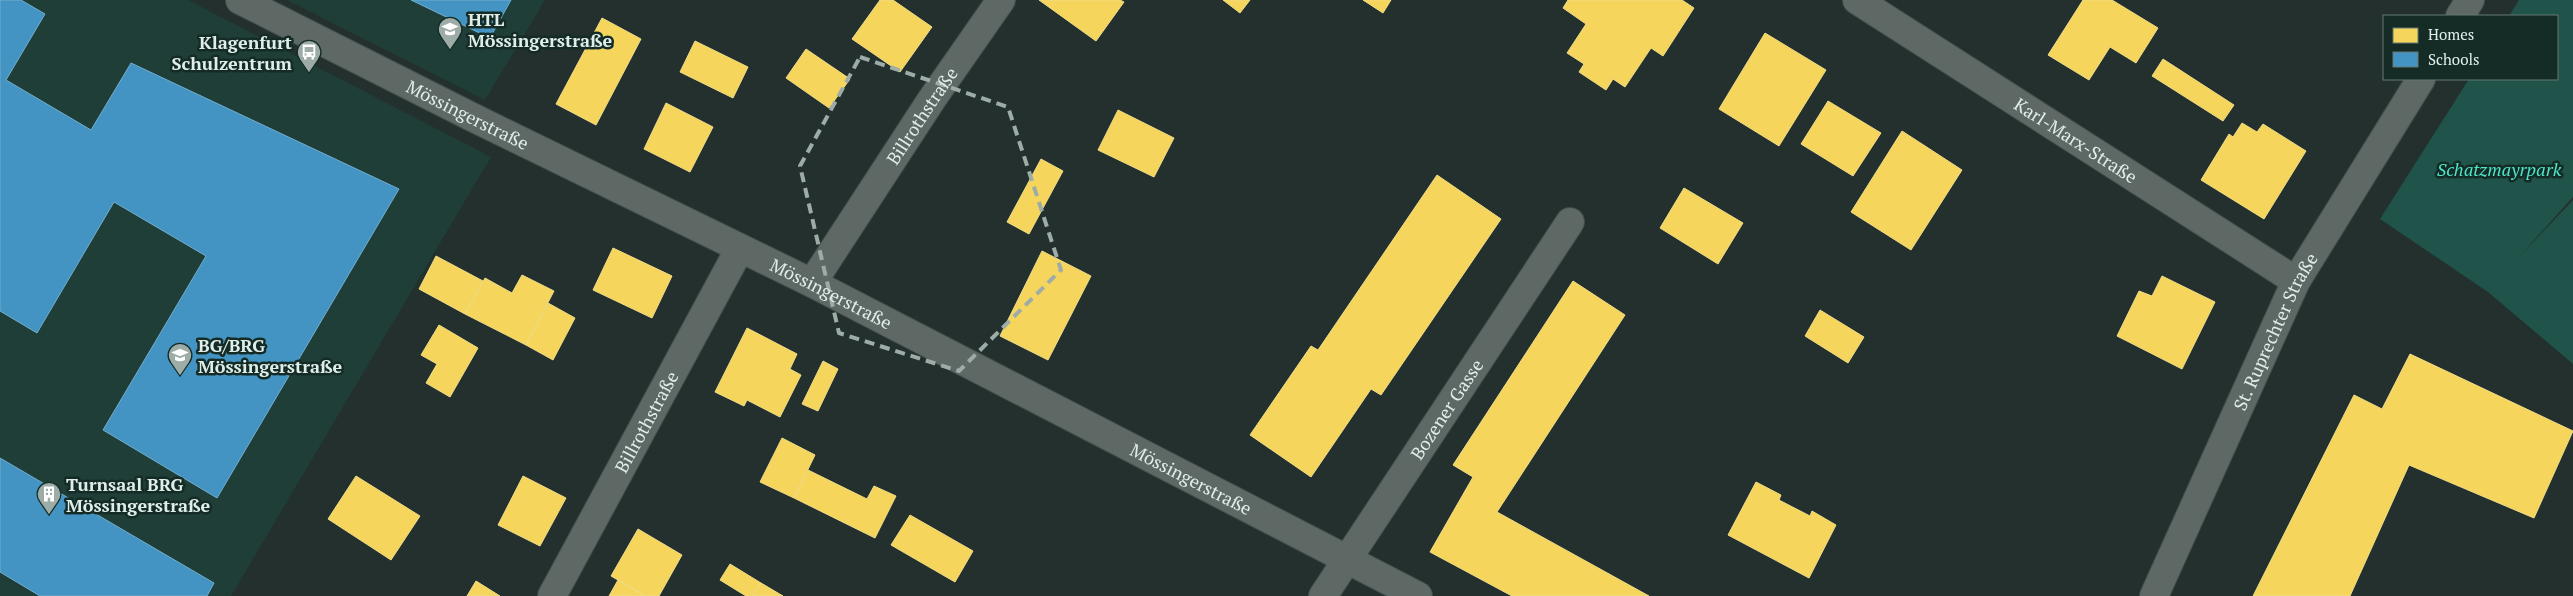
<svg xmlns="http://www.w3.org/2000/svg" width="2573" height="596" font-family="'PT Serif',serif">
  <rect width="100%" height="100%" fill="#23302d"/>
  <path fill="#1f3e37" d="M0,0H188L491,157L231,596H0Z
    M287,0H545L485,100Z"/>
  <path fill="#205349" d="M2519,0H2573V197L2519,257L2573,200V364L2488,292L2380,219L2469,79H2557V16H2509Z"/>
  <path fill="#f6d55c" stroke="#efdc87" d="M880,0H893L932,27L900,72L852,39Z
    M1039,0H1120L1124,2L1096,41Z
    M1223,0H1250L1240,13Z
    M1363,0H1391L1383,13Z
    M1568,0H1682L1694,8L1663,56L1651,48L1625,87L1613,79L1606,90L1579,72L1584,64L1567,53L1586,24L1563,8Z
    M2083,0H2112L2158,28L2136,63L2110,47L2089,80L2048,55Z
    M602,18L641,39L596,125L556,104Z
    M1765,33L1826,70L1779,146L1719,109Z
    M695,41L748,67L733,98L680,72Z
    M806,49L850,79L829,108L786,78Z
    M2163,59L2234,105L2223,121L2152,76Z
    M1828,101L1881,133L1853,176L1801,144Z
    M666,103L713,127L690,172L644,149Z
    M1118,110L1174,138L1154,177L1098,150Z
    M2242,123L2257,132L2263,124L2306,151L2264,219L2201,180L2229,134L2233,137Z
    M1902,131L1962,170L1911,250L1851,212Z
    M1041,159L1063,171L1029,234L1007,222Z
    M1437,175L1501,219L1381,395L1371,389L1311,477L1250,435L1311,346L1318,350Z
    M1684,188L1743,223L1718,264L1660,228Z
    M613,248L672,276L652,318L593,290Z
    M1042,251L1091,276L1048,360L1000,336Z
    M436,256L483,281L465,314L419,289Z
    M522,275L554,291L526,345L465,314L485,278L512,293Z
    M2162,276L2215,302L2182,369L2117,336L2139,291L2152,296Z
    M1573,281L1625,315L1497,512L1649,596H1512L1430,552L1473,477L1453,465Z
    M548,303L575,318L553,360L526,345Z
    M1820,310L1864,337L1848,363L1805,336Z
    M439,325L478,348L450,397L426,383L437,364L421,355Z
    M747,328L797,354L790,369L801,375L780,417L747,400L744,406L715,392Z
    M2410,354L2573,431L2534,518L2409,465L2350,596H2253L2354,395L2382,409Z
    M823,361L838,369L818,411L802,404Z
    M782,438L815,455L794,498L760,482Z
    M808,470L867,499L874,486L896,496L875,538L794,498Z
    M356,476L420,516L391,560L328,519Z
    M523,476L566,498L540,546L498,525Z
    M1756,482L1781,495L1779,500L1810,516L1812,511L1836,525L1809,578L1728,535Z
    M910,515L973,551L955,582L891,545Z
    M638,529L682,555L659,596H645L611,576Z
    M730,564L761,583L753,596H746L720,580Z
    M618,580L645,596H609Z
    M476,581L500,596H467Z
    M761,583L783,596H753Z"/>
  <path fill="#4393c3" stroke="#72aecf" d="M0,0H21L45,14L6,80L91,130L131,63L399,189L217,498L103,430L206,256L114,202L37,333L0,311Z
    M411,0H511L490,38Z
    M0,458L214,583L207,596H40L0,572Z"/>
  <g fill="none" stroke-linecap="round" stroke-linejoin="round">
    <g stroke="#434e4c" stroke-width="30">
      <g id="minor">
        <path id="s1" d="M240,0L474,118L812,283L1418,596"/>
        <path id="s2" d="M1857,0L2296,281"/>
        <path id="s3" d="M812,283L932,99L1001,0"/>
        <path id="s4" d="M552,596L740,248"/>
        <path id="s5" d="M1323,596L1570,222"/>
      </g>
    </g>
    <g stroke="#434e4c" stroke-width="30">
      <g id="tertiary">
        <path d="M2460,16L2470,0"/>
        <path id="s6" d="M2154,596L2296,281L2421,79"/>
      </g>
    </g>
    <use href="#minor" stroke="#5e6865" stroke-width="28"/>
    <use href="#tertiary" stroke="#5e6865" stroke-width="28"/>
  </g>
  <path fill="none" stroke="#9eaca8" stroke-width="4" stroke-dasharray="10 6" stroke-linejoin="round" d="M860,57L1008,107L1061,270L959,371L839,333L800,166Z"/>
  <defs>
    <g id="school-pin" transform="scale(1.25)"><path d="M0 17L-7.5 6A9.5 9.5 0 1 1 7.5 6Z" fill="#9eaca8" stroke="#142b26"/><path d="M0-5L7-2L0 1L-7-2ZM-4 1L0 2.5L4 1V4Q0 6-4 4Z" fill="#fff"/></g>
    <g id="bus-pin" transform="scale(1.25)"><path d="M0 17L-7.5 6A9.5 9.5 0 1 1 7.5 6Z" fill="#9eaca8" stroke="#142b26"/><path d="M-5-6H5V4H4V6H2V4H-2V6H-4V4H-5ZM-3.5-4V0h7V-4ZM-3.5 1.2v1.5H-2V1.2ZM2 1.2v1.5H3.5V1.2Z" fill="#fff"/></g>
    <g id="building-pin" transform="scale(1.25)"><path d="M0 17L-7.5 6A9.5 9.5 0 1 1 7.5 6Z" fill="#9eaca8" stroke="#142b26"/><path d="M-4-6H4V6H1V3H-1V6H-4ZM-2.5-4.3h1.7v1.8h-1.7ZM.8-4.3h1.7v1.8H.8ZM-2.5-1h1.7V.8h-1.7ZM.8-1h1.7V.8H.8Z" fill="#fff"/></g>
  </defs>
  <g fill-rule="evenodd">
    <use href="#school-pin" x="450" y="29"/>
    <use href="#bus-pin" x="309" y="52"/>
    <use href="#school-pin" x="180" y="355"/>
    <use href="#building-pin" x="49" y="494"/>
  </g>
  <g text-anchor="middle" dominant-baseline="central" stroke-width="5" stroke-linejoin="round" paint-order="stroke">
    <g font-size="18" font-weight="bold" fill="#e0eeea" stroke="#142b26" text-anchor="start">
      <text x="468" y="19">HTL<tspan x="468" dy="21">Mössingerstraße</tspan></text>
      <text x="292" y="42" text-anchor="end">Klagenfurt<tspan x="292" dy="21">Schulzentrum</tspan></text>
      <text x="198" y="345">BG/BRG<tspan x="198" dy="21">Mössingerstraße</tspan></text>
      <text x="66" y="484">Turnsaal BRG<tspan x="66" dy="21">Mössingerstraße</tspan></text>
    </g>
    <g font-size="18" fill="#e0eeea" stroke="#142b26">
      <text stroke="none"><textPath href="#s1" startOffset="255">Mössingerstraße</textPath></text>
      <text stroke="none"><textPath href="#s3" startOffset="200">Billrothstraße</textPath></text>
      <text stroke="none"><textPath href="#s2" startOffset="260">Karl-Marx-Straße</textPath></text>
      <text stroke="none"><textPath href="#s1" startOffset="660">Mössingerstraße</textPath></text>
      <text stroke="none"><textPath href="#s6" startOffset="291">St. Ruprechter Straße</textPath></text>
      <text stroke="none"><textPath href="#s5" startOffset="224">Bozener Gasse</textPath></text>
      <text stroke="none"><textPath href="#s4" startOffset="198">Billrothstraße</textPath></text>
      <text stroke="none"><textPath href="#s1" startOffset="1065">Mössingerstraße</textPath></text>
    </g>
    <g font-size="18" font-style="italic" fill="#4ce6c9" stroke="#142b26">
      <text x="2499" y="169">Schatzmayrpark</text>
    </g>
  </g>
  <rect x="2383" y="15" width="175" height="65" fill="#142b26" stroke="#667974"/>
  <rect x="2393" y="28" width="25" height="15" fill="#f6d55c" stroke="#667974"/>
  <text x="2428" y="40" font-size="15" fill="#e0eeea">Homes</text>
  <rect x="2393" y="52" width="25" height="15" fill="#4393c3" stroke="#667974"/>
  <text x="2428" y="65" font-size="15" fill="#e0eeea">Schools</text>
</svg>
